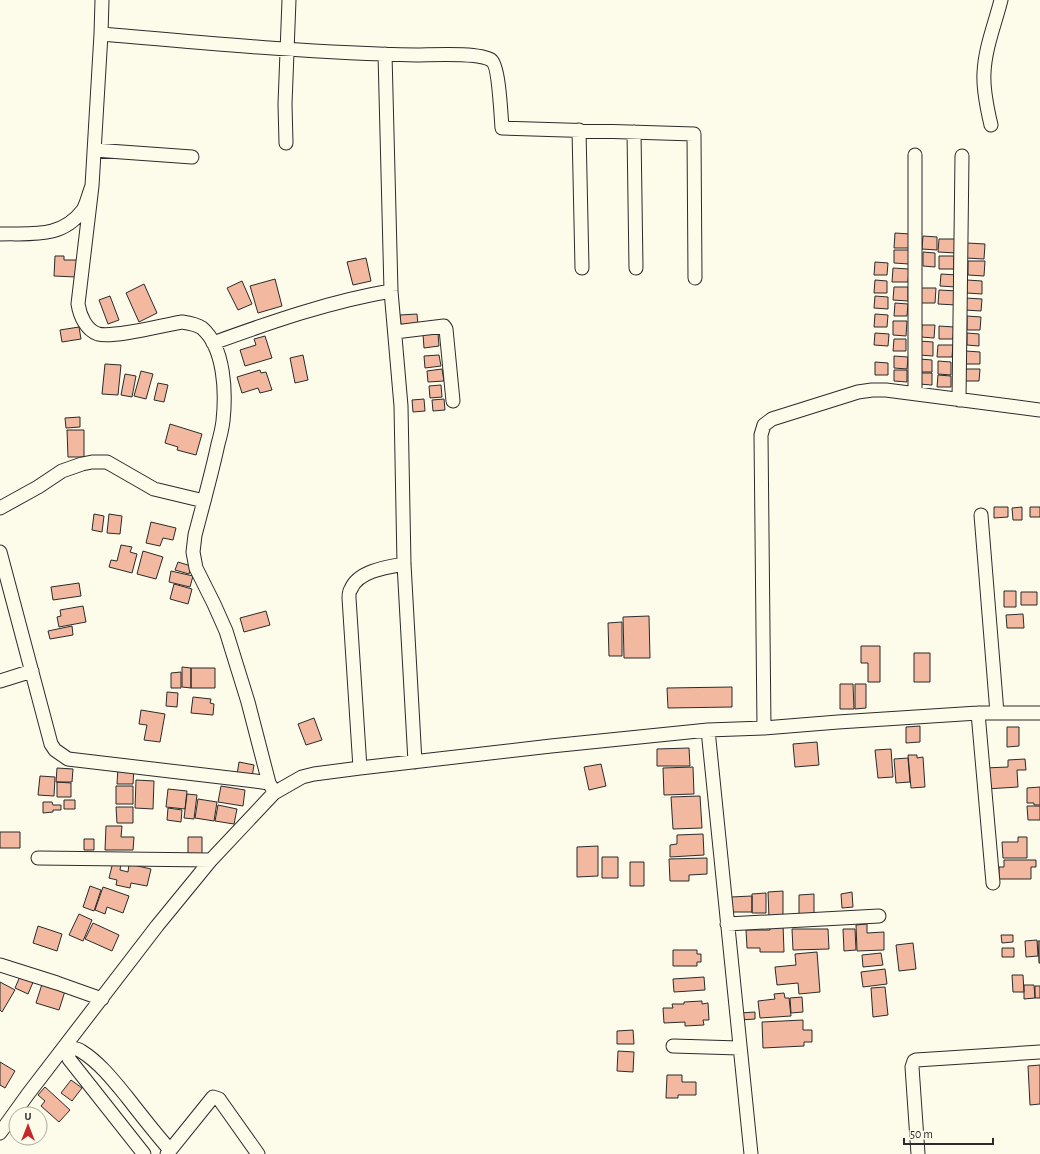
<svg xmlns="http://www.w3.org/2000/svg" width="1040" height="1154" font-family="'Alegreya Sans',sans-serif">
  <rect width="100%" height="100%" fill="#fdfbea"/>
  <path fill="#f2b8a0" stroke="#2b2b2b" d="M895,233L910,234V248H894Z
    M923,236L937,237V250L922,249Z
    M939,239H956V253L938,252Z
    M967,243L985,244L984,259L966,258Z
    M894,250H909V264L894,263Z
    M923,252L935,253V267L923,266Z
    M55,256H64V260H77L76,277L54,276Z
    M939,256H954V269H939Z
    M366,258L371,281L353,285L347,262Z
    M968,261H985L984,276L968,275Z
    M875,262L888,263L887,275H874Z
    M893,268L909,269L908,282H892Z
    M941,274L957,275L956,287L940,286Z
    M275,279L282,306L258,313L250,286Z
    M875,280L887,281V293H874Z
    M967,280L982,281V294L967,293Z
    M242,281L252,304L238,310L227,288Z
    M144,284L157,313L139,322L126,293Z
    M894,287H908V301L893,300Z
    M921,288H936L935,303H920Z
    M939,290L957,291L956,305L938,304Z
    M110,296L119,320L108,324L99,300Z
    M875,296L888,297V309L874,308Z
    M966,298L982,299L981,311L965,310Z
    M895,303L908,304L907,316H894Z
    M417,314L418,325L401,326L400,315Z
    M875,314L888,315L887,327H874Z
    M967,316L981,317L980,330H967Z
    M893,321H907L906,336L893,335Z
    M922,325H935L934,338L921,337Z
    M939,326L954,327L953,339H939Z
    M79,327L81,339L62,342L60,330Z
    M438,333L439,346L424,348L423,334Z
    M875,333L889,334L888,346L874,345Z
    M967,333L979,334V346L967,345Z
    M265,336L272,358L245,366L240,350L256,345L254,339Z
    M894,339H906V351H893Z
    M919,341L933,342V356L919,355Z
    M938,345H953L952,357H937Z
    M966,351L980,352V364H966Z
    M303,355L308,380L295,383L290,358Z
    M439,355L441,366L425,368L424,356Z
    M894,356L908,357L907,369L894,368Z
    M920,359L932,360V372H919Z
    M938,361L951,362V375L938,374Z
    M875,362L888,363V375H875Z
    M105,364L121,365L118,395L102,394Z
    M442,369L444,381L428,382L427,371Z
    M965,369H980L979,381H965Z
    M260,370L261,373L266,372L272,390L260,393L258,388L242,393L237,377Z
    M894,370H907V382L894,381Z
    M141,371L153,374L146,399L134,396Z
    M919,373H932V385L919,384Z
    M125,374L136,376L132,397L121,395Z
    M938,375L951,376V387H937Z
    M158,383L168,385L164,402L154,400Z
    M441,385L442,397L430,398L429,386Z
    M424,399L425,411L413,412L412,400Z
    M444,399L445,410L433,411L432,400Z
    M80,417V427L66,428L65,418Z
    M170,424L202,434L196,455L177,450L178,447L165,443Z
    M67,430H84V457H68Z
    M994,507H1008V517L994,518Z
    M1022,507V520H1013L1012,508Z
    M1030,507H1040V517H1030Z
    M94,514L104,516L102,532L92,530Z
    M109,514L122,516L120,534L107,533Z
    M151,522L176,528L173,540L163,538L160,546L146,543Z
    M121,545L132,547L130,552L137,554L132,573L109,567L111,560L117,561Z
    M143,551L163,557L156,579L137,574Z
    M178,562L191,566L189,574L175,570Z
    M171,571L193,576L190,587L169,582Z
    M79,583L81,596L53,600L51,587Z
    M174,584L192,589L188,604L170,599Z
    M1004,591H1016V607H1004Z
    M1021,592H1037V605H1021Z
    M83,606L86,622L59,627L57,617L61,616L60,610Z
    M266,611L270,625L244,632L240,618Z
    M1023,614L1024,628H1007L1006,615Z
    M649,616L650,658H624L623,617Z
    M622,622V656H609L608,623Z
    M72,626L73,635L50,639L48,631Z
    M861,646H880V682H868V663H861Z
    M914,653H930V682H914Z
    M182,667L191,668V688L182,687Z
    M191,668H215V688H191Z
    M181,672V688H171V673Z
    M840,684H853L854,709H840Z
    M855,684H866V708L855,709Z
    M732,687V707L668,708L667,688Z
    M167,692L178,693L177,707L166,706Z
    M193,697L211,699L210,703L214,704L213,715L191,713Z
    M141,710L165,714L160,742L144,740L147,725L139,724Z
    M314,718L322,740L306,745L298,724Z
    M920,726V742L906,743V727Z
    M1007,727H1019V746L1007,747Z
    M817,742L819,765L795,767L793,744Z
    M689,748L690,766H657V749Z
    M891,749L893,777L878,778L875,750Z
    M908,755H917V758L923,757L925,787L911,788Z
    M908,758L910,782L896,783L894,759Z
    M1025,759L1026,770H1017L1018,787L986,789L985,768L1008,767V760Z
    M239,762L254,765L252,777L237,775Z
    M601,764L606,786L589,790L584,767Z
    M118,767H134L133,784H117Z
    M693,767L694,794L664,795L663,768Z
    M57,768L73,769L72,782H56Z
    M40,776L55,777L54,796L38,795Z
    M136,780L154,781L153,809L135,808Z
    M57,782L71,783V797H57Z
    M116,786H133V804H116Z
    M221,786L245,790L243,806L218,802Z
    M1040,787V805H1034V803H1027V788Z
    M168,789L187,791L185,809L166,807Z
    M187,794L197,795L194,819L184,818Z
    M700,796L702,828L673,829L671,797Z
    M198,799L217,802L214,821L195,818Z
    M64,800H75V809H64Z
    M43,802H52L53,805H61V810H53V812L43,813Z
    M218,805L237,809L234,824L215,821Z
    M1027,806H1040V820H1028Z
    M116,807H133V823H117Z
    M168,808L182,810L181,822L167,820Z
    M106,826H122L121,837H134L133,850H105Z
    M0,832H20V848H0Z
    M703,834L704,855L670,857V845L677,844V835Z
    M188,837H202V855L188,854Z
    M1018,837H1027V858H1003L1002,842H1018Z
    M84,839H94V850H84Z
    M598,846V876L577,877V847Z
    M602,857H618V878H602Z
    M707,858V874L689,875V881H670L669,859Z
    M1004,860H1036V867H1031V879H999V867H1004Z
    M113,862L121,864L120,870L128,872L129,864L151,869L147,886L131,883L130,888L116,885L117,880L109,878Z
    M630,862H644V886H630Z
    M90,886L101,890L94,911L83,907Z
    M103,887L129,896L123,913L107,907L105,914L95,910Z
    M783,891V917L769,918L768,892Z
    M852,892L853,907L842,908L841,894Z
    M766,893V913H752V894Z
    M814,894V916L799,917V895Z
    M752,896V912H732L731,897Z
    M79,914L92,920L83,941L69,935Z
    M93,923L119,935L112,951L85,939Z
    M783,924L784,952H760V948H747L746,930H770V925Z
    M867,924V933L884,932V950L857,951L856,925Z
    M38,926L62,934L57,951L33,943Z
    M792,929H828L829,949L793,950Z
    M843,929H855L856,950L844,951Z
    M1001,935H1013V942L1002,943Z
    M1037,940L1038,956L1026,957L1025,941Z
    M1038,941H1040V963H1039Z
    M913,943L916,969L899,971L896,945Z
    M1002,948H1014V957H1002Z
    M673,950H697V954H701V962H697V966H673Z
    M817,952L820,992L799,994L798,983L777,985L775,967L796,965L795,954Z
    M881,953L883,965L863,967L862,955Z
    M885,969L887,984L863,987L861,972Z
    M21,974L34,980L28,994L15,988Z
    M1012,975H1023L1024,992H1013Z
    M704,977L705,990L674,992L673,979Z
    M43,981L66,988L59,1010L36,1003Z
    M0,982L15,990L2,1012L0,1010Z
    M1024,985H1034L1035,998L1024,999Z
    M1035,986H1040V998H1035Z
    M885,987L888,1015L873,1017L871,988Z
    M784,993L785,998H789L791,1016L760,1018L758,1001L775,999L774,994Z
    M802,997L803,1012L791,1013L790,998Z
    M702,1001V1004L708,1003L709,1020H703L704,1025L685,1026V1022L664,1023L663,1008H673L672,1004H684V1002Z
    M755,1012V1019L740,1020V1013Z
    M803,1020V1030H812V1042H804V1046L763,1048L762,1022Z
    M633,1030L634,1044H617V1031Z
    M618,1051L634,1052L633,1072L617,1071Z
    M0,1062L15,1071L5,1088L0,1085Z
    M1040,1065V1104L1030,1105L1028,1066Z
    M667,1075H682V1082H696V1095H678V1098H666Z
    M71,1080L82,1088L72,1101L61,1093Z
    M45,1087L70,1110L59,1122L41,1106L45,1101L38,1095Z"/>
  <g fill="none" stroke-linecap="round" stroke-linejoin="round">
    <g stroke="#2b2b2b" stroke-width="15">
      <path id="minor" d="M101,34C206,43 311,53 416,55C432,55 478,52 491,60C499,65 501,116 502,128L694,134L695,278
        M385,54L391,291L401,406L404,564L415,762
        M991,125C987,108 983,90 984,73C985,48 995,24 1001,0
        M579,130L582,268
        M634,132L636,268
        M286,143L285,104L289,0
        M94,150L192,157
        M915,155V394
        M92,186L78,304C80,316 86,330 98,334C114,338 164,325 182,322C189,323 196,324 202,328C225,348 226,393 223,421C222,429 220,437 218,444C214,463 209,482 204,501
        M0,234C32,233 61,239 83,210C87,203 89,193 92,186L101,34L102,0
        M395,332L444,326L446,329L453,401
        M213,343C271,322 331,301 391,291
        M959,400L962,156
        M0,508L38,487L62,471L82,464L92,462H107L154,489L204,501L195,535L193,552L196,568L214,604L226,631L248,702L269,783
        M981,515L997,713
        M0,552L51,744L55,750L68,759L255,781L269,783L273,790
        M0,681L32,671
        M978,713L993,883
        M764,728L761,435L764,425L772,419L858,392L872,390H886L1040,410
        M708,730L751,1154
        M360,768L349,598C349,595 349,591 351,589C358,571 387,567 404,564
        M38,858L211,860
        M727,924L879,916
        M0,965L57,983L102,999
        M673,1046L739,1048
        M64,1047C70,1050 76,1047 81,1051C99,1062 114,1081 127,1097C141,1115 155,1133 170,1150
        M68,1049L69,1059L144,1154
        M0,1133L28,1094L157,926L211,860L274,793L302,777L314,774L360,768L551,746L708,730L764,728L838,722L978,713H1040
        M167,1154L213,1097L219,1099L258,1154
        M918,1154L912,1067L914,1061L916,1060L1040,1052"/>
    </g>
    <use href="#minor" stroke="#fdfbea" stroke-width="13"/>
  </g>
  <g transform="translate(28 1126)"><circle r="19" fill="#fdfbea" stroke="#a9a89e"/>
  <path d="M0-3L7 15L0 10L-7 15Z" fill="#c62828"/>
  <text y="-6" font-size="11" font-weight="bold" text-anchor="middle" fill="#2b2b2b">U</text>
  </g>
  <path d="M904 1138v6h89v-6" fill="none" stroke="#2b2b2b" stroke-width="2"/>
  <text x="910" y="1138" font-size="12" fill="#2b2b2b" stroke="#fdfbea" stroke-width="3" paint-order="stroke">50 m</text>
</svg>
